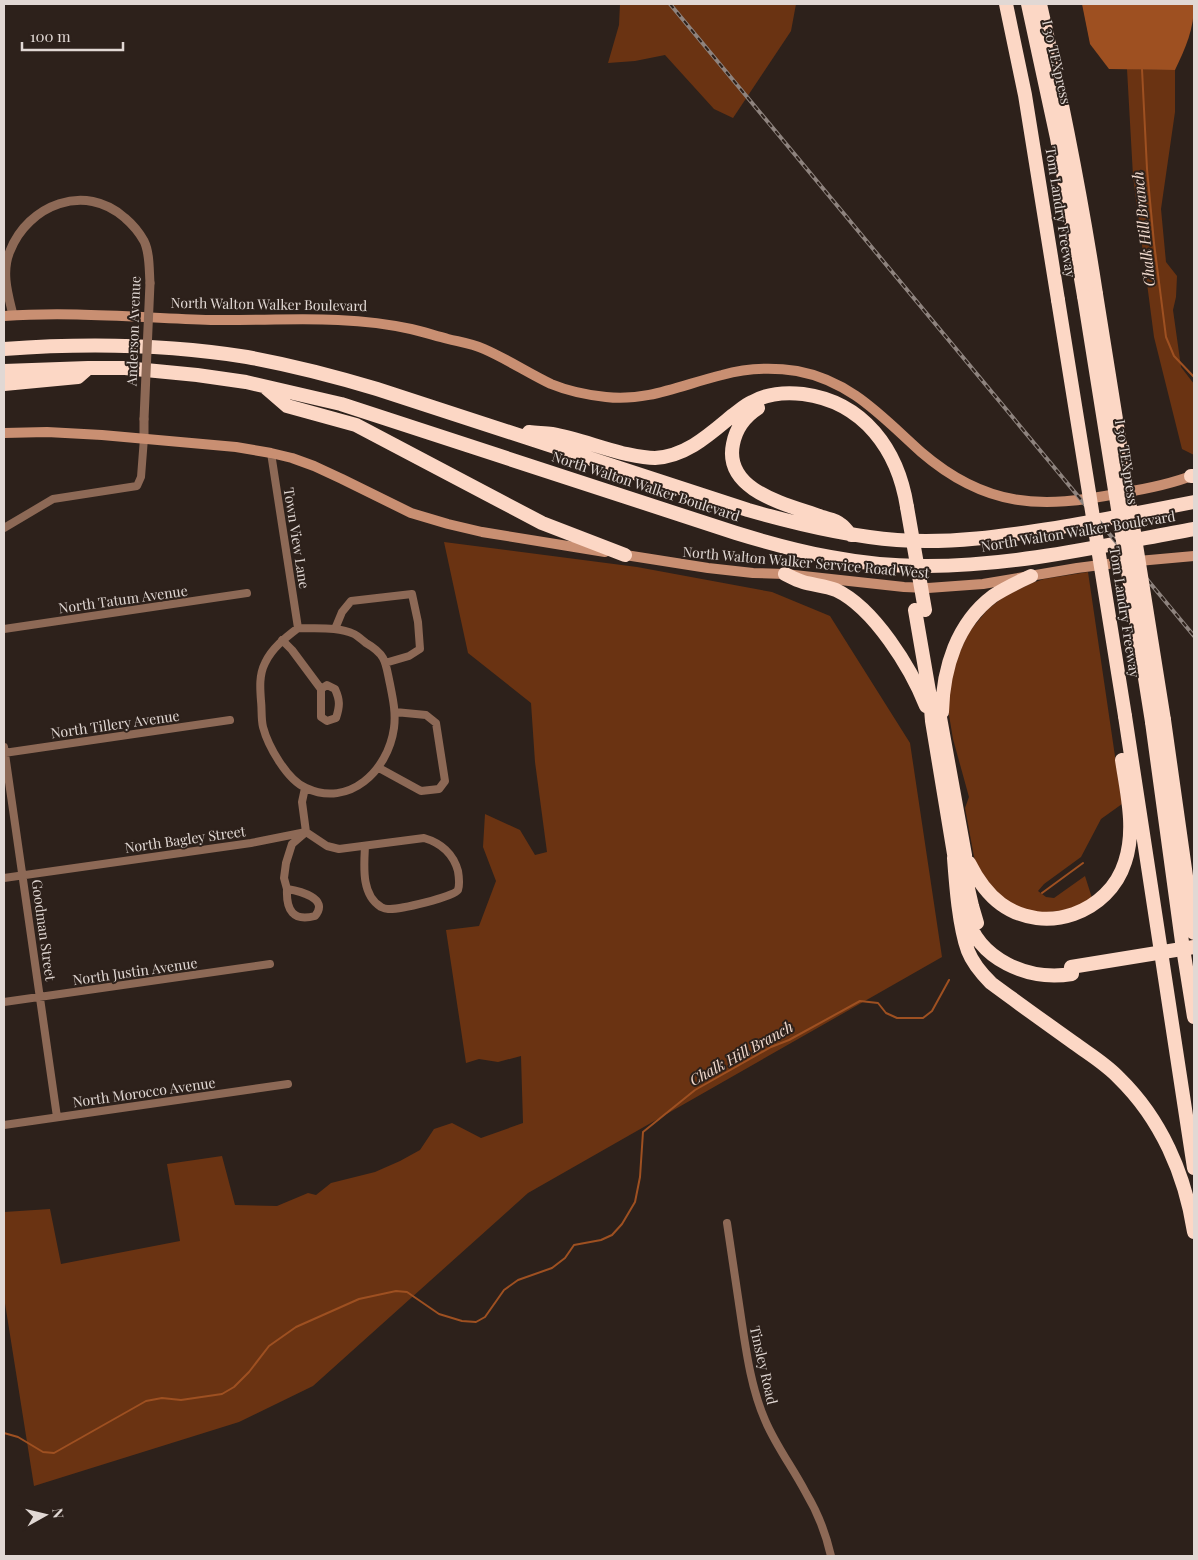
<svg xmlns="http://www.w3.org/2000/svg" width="1198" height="1560" font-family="'Playfair Display',serif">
  <rect width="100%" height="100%" fill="#2d211b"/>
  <path fill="#6a3312" d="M620,4H796L791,31L733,118L714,109L665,55L635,61L608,63L619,25Z
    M1127,69L1175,70V112L1161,209L1166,262L1177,276L1176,297L1173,310L1181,367L1194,384V455L1182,449L1154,337L1133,176Z
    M444,542L637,567L772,592L830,616L910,743L942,957L528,1193L313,1386L239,1422L34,1486L4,1297V1212L50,1209L61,1264L180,1241L167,1164L222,1156L235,1205L277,1206L308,1193L316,1195L331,1183L375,1172L400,1161L420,1150L434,1129L452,1123L481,1138L523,1123L521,1056L498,1062L479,1059L466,1063L446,930L479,926L496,881L483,847L485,814L520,830L535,855L547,852L535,762L531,703L468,653Z
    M1088,572L1122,804L1101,819L1081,857L1044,884L1038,891L1046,897L1054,898L1085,876L1092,898L1067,911L1030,913L997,896L975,862L965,808L969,797L953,739L948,709L952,669L969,632L988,609L1005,596L1032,583L1044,579Z"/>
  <path fill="#9e5021" d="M1082,4H1194C1194,29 1186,47 1175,70L1109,69L1090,44Z"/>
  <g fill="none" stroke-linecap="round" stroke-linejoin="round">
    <path stroke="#9e5021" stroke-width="2" d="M1142,69L1147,169L1154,243L1166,337L1174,356L1194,377
      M1042,893L1083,863
      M4,1433L18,1437L43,1452L54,1453L146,1401L162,1398L181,1400L222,1394L234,1387L249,1372L269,1346L296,1327L359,1299L396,1291L407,1292L439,1314L462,1321L476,1322L485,1317L504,1290L518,1280L552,1268L565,1258L574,1245L601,1240L612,1235L622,1224L635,1202L640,1177L643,1132L695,1090L771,1047L789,1040L860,1001L878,1003L886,1013L897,1018H923L932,1011L949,980"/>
    <path stroke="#8d6956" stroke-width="8" d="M271,453L298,628
      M4,528L53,499L137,486L141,477L144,438
      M298,628C316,629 337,626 354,634C358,636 362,640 366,643C373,647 379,651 383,658C387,665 388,676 390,684C393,699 396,713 394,728C388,771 349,808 306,788C287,780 268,746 263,727C261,719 262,709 261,701C260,688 259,675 265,663C272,648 285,638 298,628Z
      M4,629L247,593
      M335,629L342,612L351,601L412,594L418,622L420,649L409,656L385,663
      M282,640L292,650L321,689V717L327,721L336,718C340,706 340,700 335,689L327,685L321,689
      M4,747L57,1117
      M4,753L230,720
      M379,768L421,791L439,789L445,781L436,723L426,715L395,712
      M4,878L251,843L306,832L327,846L339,849L424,838C441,843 453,853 458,871C459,877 460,884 458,890C454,897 398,910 388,909C386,909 383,908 381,907C361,895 364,866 365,846
      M287,889L284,878L286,863L292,844L306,832L302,802L305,788
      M287,889C299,891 330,898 315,916C293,922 286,910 287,889Z
      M4,1002L270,964
      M4,1125L288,1084
      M727,1223C732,1257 737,1290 742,1324C747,1357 752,1390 765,1420C776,1446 793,1468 806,1493C818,1513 826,1534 831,1556"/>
    <path stroke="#8d6956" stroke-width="9" d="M13,315C8,294 1,272 10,251C28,205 85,182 125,218C132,224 139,232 144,241C150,253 149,270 150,283
      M144,438V419"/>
    <path stroke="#c98f72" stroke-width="10" d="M4,316C73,311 142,318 211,320C278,321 345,314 411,329C424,332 436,336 448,339C460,342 473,344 484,349C507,359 528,373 551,384C568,391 587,395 606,397C647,402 684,384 722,375C747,368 772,367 797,371C851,381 882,417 921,452C986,508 1041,509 1121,493C1146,489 1171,484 1194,475
      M4,433L47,432L102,435L236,447L271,453L292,458L314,466L342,479L411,513L448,524L482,532L605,552
      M619,554L708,568L753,573L785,574L904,587L928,588L983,584L1077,568L1116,563L1194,556"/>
    <path stroke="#fcd7c5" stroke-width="14" d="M1006,4L1025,95L1058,300
      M1028,4L1057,138L1084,296
      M1040,4C1062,100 1081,196 1096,294
      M4,349C85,343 166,344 247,357C291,365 334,376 377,389L748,510C797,524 846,536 897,540C950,544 1004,536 1056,528C1102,520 1148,511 1194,502
      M4,371L88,368H125L197,375L246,382L341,404L736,533C798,552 861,567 927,566C1017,566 1106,545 1194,529
      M4,384L78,377L86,370
      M265,387L287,406L356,425L542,523L625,555
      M758,408C744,417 736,428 733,444C723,492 790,505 822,517C828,519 836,520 840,524C844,526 847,531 851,535
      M529,432C537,433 545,433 552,434C575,438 598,447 622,453C632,455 644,458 655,458C687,456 710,434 733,415C739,411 745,405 752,402C768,393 785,392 803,394C864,402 898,450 907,507
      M1191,476H1194
      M785,574C791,577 796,580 803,582C813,585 826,586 836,590C874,608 911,668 926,706
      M915,610L930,697L932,721L956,866
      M937,701L965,855L967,884L972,906L977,923
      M942,712C943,668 957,623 993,596C1005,588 1018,582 1031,576
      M1125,716L1194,1168
      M1164,720L1194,933
      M1152,722L1182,942L1194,1017
      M954,858C956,885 959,926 968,951C973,964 982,974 991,983C1018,1003 1046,1023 1074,1043C1089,1054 1106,1064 1119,1078C1161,1119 1185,1174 1194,1232
      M969,863C977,879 986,893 1001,904C1045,936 1109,913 1125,862C1136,829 1127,794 1122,760
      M966,914C978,960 1028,981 1072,974"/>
    <g stroke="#8e837e" stroke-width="4">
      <path id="rail" d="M670,4L1194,636"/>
    </g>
    <use href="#rail" stroke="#2d211b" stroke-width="2" stroke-dasharray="5.5" stroke-linecap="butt"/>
    <path stroke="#8d6956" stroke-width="9" d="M144,419L150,283"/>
    <path stroke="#fcd7c5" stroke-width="14" d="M1096,294L1164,720
      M1084,296L1152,722
      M1058,300L1125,716
      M907,507L925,610
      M1071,967L1194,947"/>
  </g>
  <g text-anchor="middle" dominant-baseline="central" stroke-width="4" stroke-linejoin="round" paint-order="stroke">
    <g font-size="14" fill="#e1d8d4" stroke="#2d211b">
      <text transform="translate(1057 62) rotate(77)">I 30 TEXpress</text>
      <text transform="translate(1061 212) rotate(81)">Tom Landry Freeway</text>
      <text transform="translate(269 304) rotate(1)">North Walton Walker Boulevard</text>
      <text transform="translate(133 331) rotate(-88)">Anderson Avenue</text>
      <text transform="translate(1127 462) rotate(81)">I 30 TEXpress</text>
      <text transform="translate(646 486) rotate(18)">North Walton Walker Boulevard</text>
      <text transform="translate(1078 531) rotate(-9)">North Walton Walker Boulevard</text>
      <text transform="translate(297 538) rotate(81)">Town View Lane</text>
      <text transform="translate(806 562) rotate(5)">North Walton Walker Service Road West</text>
      <text transform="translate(123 599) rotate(-8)">North Tatum Avenue</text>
      <text transform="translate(1125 612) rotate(81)">Tom Landry Freeway</text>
      <text transform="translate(115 724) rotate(-8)">North Tillery Avenue</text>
      <text transform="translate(185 839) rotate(-8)">North Bagley Street</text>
      <text transform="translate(44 930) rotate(82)">Goodman Street</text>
      <text transform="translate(135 971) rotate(-8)">North Justin Avenue</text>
      <text transform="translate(144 1092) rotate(-8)">North Morocco Avenue</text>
      <text transform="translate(764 1365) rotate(77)">Tinsley Road</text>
    </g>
    <g font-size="15" font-style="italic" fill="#f1dace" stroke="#2d211b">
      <text transform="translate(1143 229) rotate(-96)">Chalk Hill Branch</text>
      <text transform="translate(741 1053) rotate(-29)">Chalk Hill Branch</text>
    </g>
  </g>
  <rect width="1198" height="1560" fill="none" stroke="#e1d8d4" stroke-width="10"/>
  <g transform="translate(45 1515) rotate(82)" stroke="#2d211b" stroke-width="4" paint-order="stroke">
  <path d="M0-4L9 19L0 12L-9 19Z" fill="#e1d8d4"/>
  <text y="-8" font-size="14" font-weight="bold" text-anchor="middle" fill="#e1d8d4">N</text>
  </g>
  <path d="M22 42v8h101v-8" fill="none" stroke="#e1d8d4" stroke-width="2.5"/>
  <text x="30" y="42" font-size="15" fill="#e1d8d4" stroke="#2d211b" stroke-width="4" paint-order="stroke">100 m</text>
</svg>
